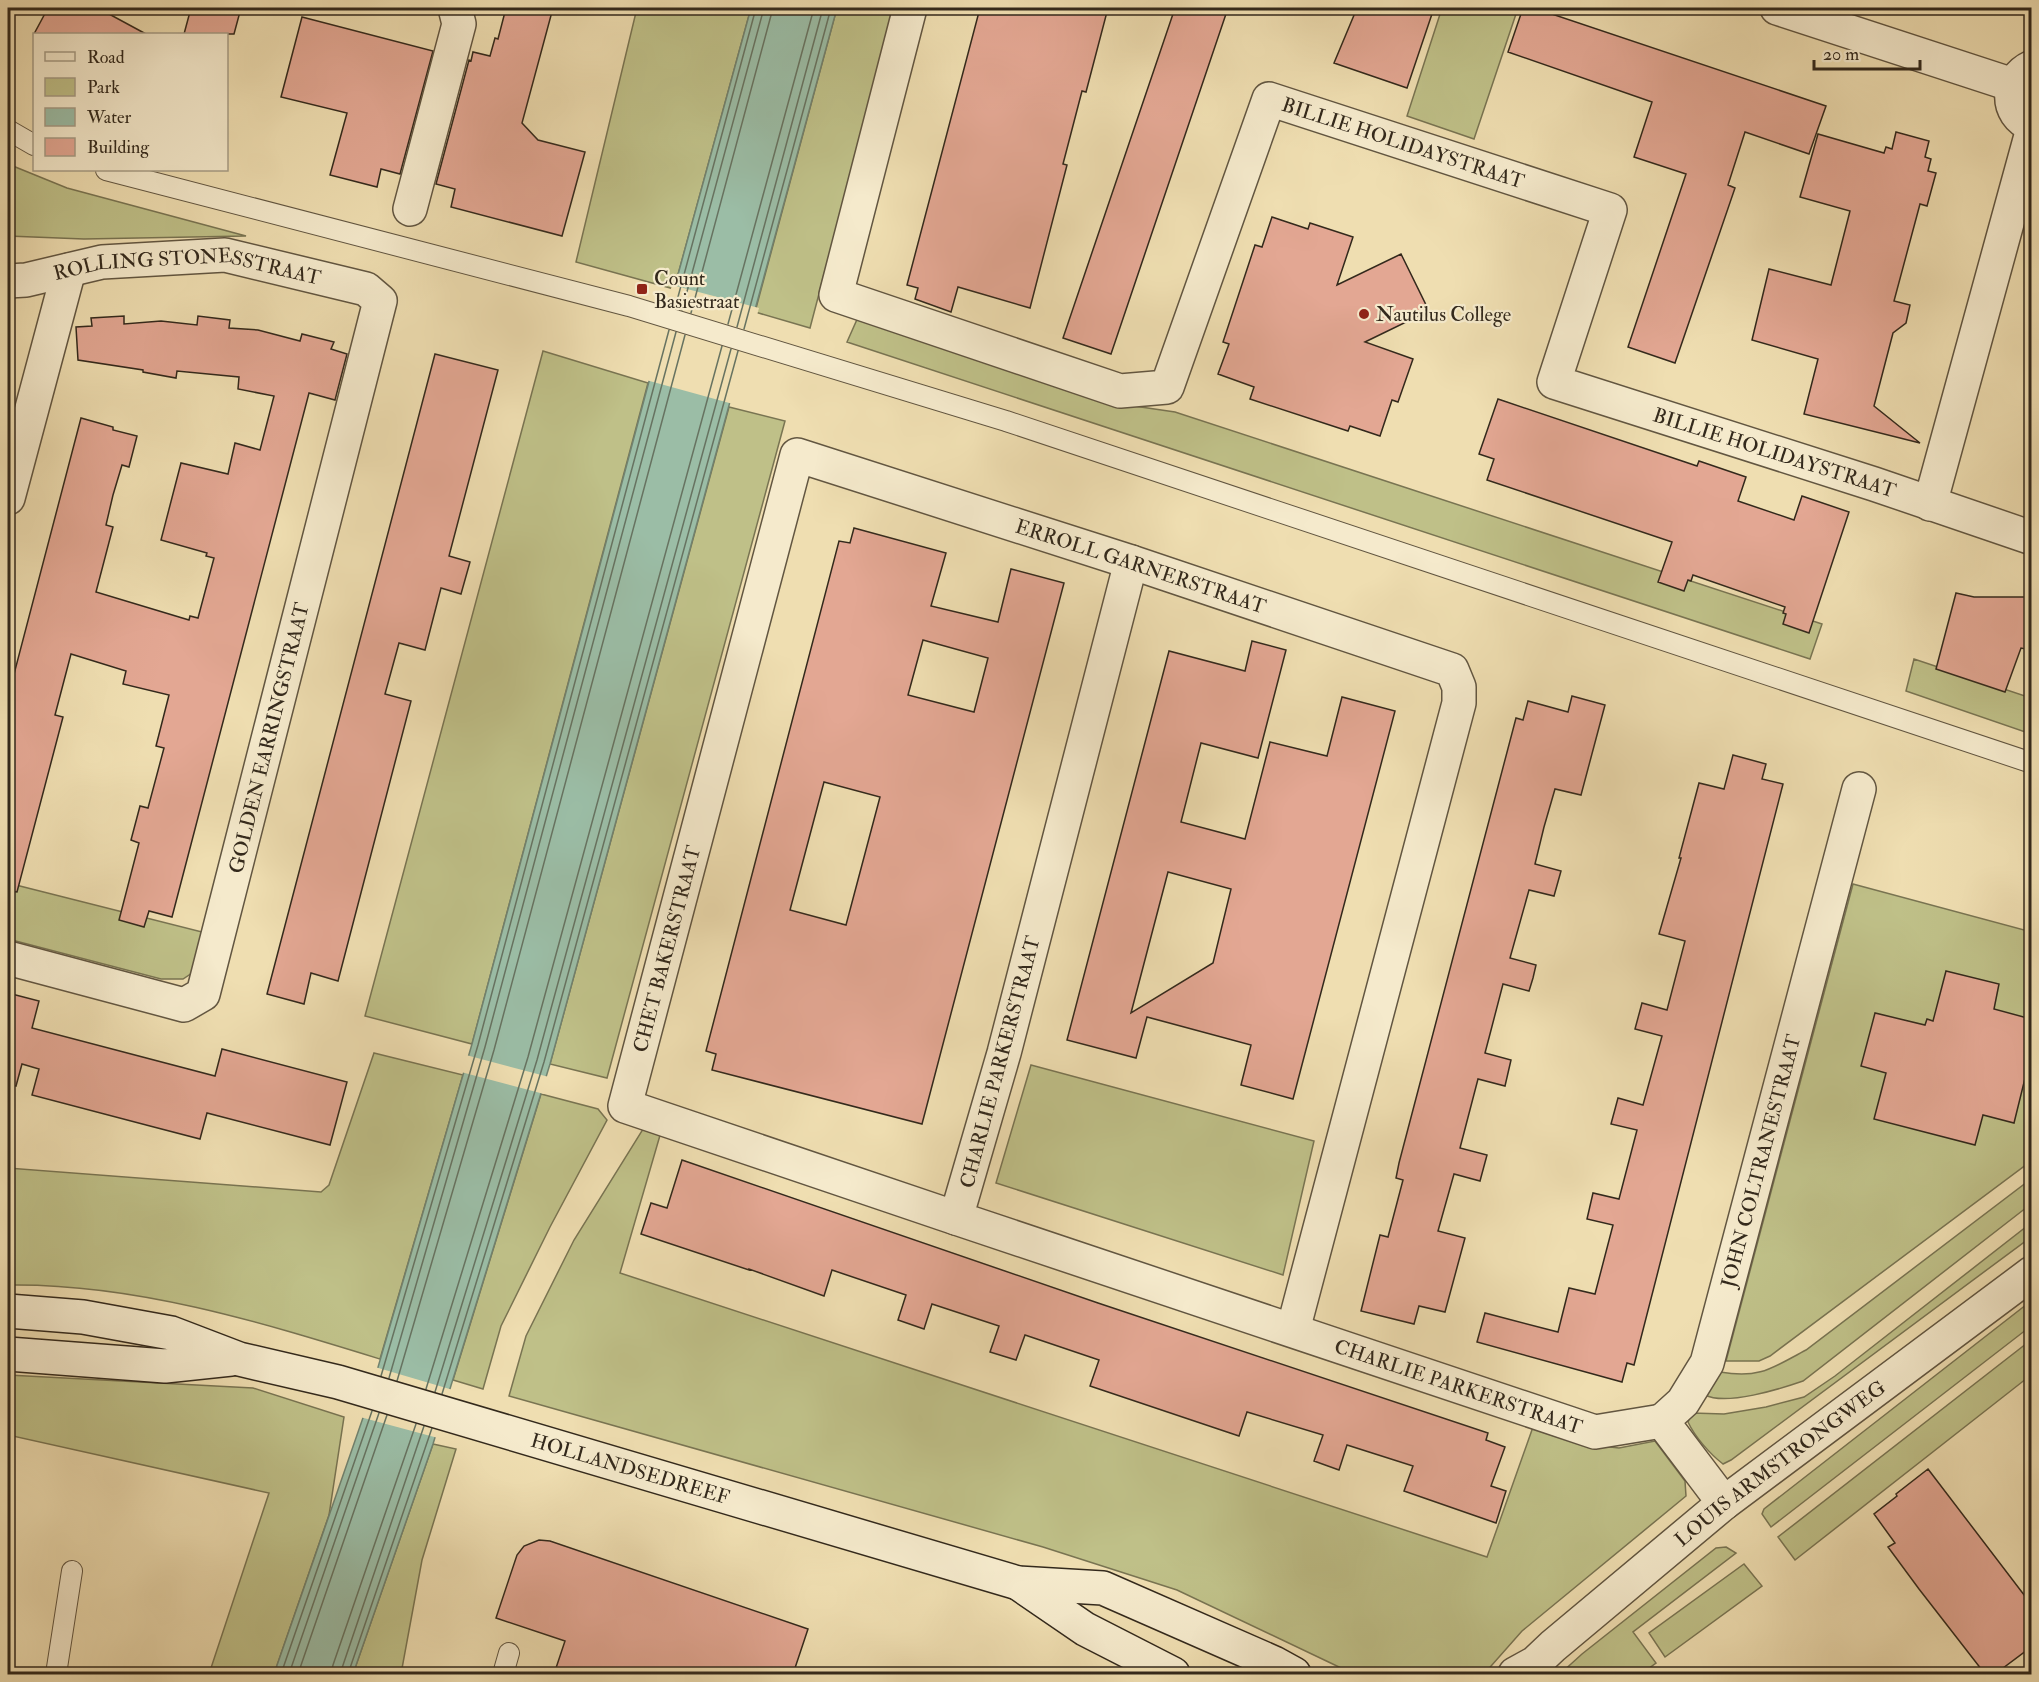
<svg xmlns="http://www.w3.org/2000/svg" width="2039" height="1682" font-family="'IM FELL Double Pica',serif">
  <rect width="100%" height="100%" fill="#efdeb1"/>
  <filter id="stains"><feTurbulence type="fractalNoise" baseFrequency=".00333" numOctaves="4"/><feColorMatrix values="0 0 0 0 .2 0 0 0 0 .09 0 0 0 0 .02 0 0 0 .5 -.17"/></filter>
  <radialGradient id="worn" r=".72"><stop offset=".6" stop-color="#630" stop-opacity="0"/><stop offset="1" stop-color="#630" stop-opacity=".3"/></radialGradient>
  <path fill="#bfc088" stroke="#797452" stroke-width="1.5" d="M637,8H751L674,289L576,262Z
    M837,8H894L810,328L755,312Z
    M1442,8H1518L1474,139L1407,116Z
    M8,164L67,188L246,236L84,239L8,236Z
    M859,315L1134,406L1175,412L1822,624L1810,659L847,342Z
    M543,351L648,383L472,1044L365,1016Z
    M729,407L785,421L607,1078L550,1064Z
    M1914,659L2031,698V734L1906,691Z
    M8,883L206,933L192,973L183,979H161L8,939Z
    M1853,884L2028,931L2026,974L2032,976L2031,1161L1770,1356L1759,1361H1726Z
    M374,1053L463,1075L380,1359C260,1322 134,1283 8,1285V1168L321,1192L329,1185Z
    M1031,1065L1314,1141L1283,1275L996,1183Z
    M541,1094L598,1109L607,1120L550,1227L501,1326L483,1389L453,1380Z
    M648,1121L663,1125L620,1273L1487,1557L1533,1427L1583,1444L1619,1448L1655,1441L1685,1481L1686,1496L1522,1631L1484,1674H1351L1339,1667L1177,1590L1043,1547L509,1396L526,1336L574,1240Z
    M2031,1179V1204L1803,1381C1780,1389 1726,1406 1705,1395L1720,1372C1760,1379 1772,1368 1806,1350Z
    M2031,1223V1237L1731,1460L1723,1464C1710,1454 1695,1437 1688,1422L1692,1413L1724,1414L1766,1407L1804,1397L1835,1376Z
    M2031,1301V1326L1771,1527L1762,1514L1764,1509Z
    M2031,1340V1375L1795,1560L1778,1537Z
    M8,1375L253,1388L344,1417L329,1515L274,1674H209L269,1493L8,1435Z
    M433,1444L456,1449L422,1560L401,1674H353Z
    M1726,1547L1736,1553L1633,1632L1656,1663L1641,1674H1560L1582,1654L1716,1548Z
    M1744,1564L1762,1586L1665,1657L1649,1633Z"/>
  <path fill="#9bbda6" stroke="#71826f" stroke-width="1.5" d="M751,8H837L550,1064L433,1444L353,1674H274L365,1412L472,1044L659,344Z"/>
  <path fill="#efdeb1" d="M672,285L759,308L733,404L646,380Z
    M466,1055L549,1077L544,1094L461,1072Z
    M375,1367L453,1390L438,1438L360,1417Z"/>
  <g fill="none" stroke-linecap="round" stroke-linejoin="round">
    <path stroke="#677361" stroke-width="1.5" d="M675,308L756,8
      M682,310L764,8
      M691,313L773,8
      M728,324L814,8
      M737,327L823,8
      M744,329L831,8
      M381,1376L478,1045L669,330
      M389,1378L485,1047L676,332
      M397,1381L494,1050L685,335
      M426,1389L528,1057L722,346
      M435,1392L537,1060L731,349
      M442,1394L544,1062L738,351
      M281,1674L372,1411
      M289,1674L379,1413
      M298,1674L387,1415
      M331,1674L333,1665L416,1424
      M340,1674L424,1426
      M348,1674L432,1428"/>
  </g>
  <path fill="#e3a793" stroke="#33291c" stroke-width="1.5" fill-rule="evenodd" d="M48,8H98L146,34H34Z
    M191,8H241L234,34H184Z
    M506,8H553L522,123L538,140L585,152L562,236L451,207L455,189L436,184L469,60L471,61L473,52L490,56L495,38L498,39Z
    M980,8H1108L1086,92L1082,91L1063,164L1067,165L1030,308L958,287L951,312L915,299L918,288L907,285Z
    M1175,8H1228L1111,354L1063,338Z
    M1357,8H1434L1407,88L1334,63Z
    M1523,8H1534L1826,106L1809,154L1745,132L1728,185L1735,188L1675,363L1628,347L1686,174L1634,157L1652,102L1508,52Z
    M302,17L433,51L400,174L381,169L377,187L330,175L347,113L281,97Z
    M1896,132L1929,141L1925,157L1931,159L1928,171L1936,173L1927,206L1920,204L1894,301L1910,305L1906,323L1893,333L1874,406L1920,443L1804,414L1818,359L1752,340L1769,269L1831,285L1850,211L1800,197L1818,134L1884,153L1886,147L1892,149Z
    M1272,217L1308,229L1310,223L1353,237L1337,285L1401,254L1429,311L1365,342L1413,359L1398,402L1392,400L1380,436L1350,426L1348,431L1250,399L1254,387L1218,374L1229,344L1223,342L1255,245L1262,247Z
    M124,316V324L161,321L197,325L198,316L230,320L229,328L258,330L300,341L302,334L334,342L331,349L347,354L335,400L309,393L172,917L149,911L144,927L119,920L139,843L131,840L140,806L148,808L164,748L156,746L169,695L123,684L126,671L71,654L55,715L63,717L17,892L8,891V697L81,418L113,427V430L137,436L129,467L122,465L113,495L106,525L113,527L96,592L189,620L190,616L198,618L214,558L206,556L207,553L161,540L181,463L228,474L235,443L260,450L274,396L238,389L239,377L177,371L176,378L143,372V370L78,360L76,327L92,326L91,318Z
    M435,354L498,370L449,556L470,562L461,594L441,588L425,650L399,643L385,694L411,701L338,981L311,973L304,1004L267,994Z
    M1498,399L1697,466L1699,461L1746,477L1738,501L1794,520L1802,496L1849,512L1809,633L1783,624L1786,614L1783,613L1785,607L1693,575L1691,581L1688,580L1684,591L1658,582L1672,542L1487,480L1494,459L1479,454Z
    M854,528L946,553L931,606L998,622L1011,569L1064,583L922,1124L712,1070L716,1054L706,1051L839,541L850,543ZM923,640L988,658L974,712L908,695ZM824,782L880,797L846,925L790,910Z
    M1956,593L1974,597H2031V650L2021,648L2005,692L1936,669Z
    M1252,641L1286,650L1258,758L1201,743L1181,822L1245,839L1270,742L1327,756L1342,697L1395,711L1293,1099L1241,1085L1251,1045L1147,1017L1136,1058L1067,1040L1169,651L1245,671ZM1168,872L1231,889L1213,963L1131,1013Z
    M1572,696L1605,705L1581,795L1555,789L1544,827L1535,864L1561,871L1554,896L1529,890L1510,958L1536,965L1533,978L1529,991L1503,984L1490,1034L1485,1053L1511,1060L1505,1086L1478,1079L1460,1148L1487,1155L1480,1181L1454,1174L1438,1231L1465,1238L1445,1312L1419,1306L1414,1324L1361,1311L1380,1235L1388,1237L1403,1180L1396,1178L1399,1163L1516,718L1523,720L1528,701L1568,712Z
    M1733,755L1766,764L1762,779L1783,784L1634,1365L1627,1363L1622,1382L1477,1342L1485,1313L1558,1332L1569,1288L1595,1294L1613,1225L1587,1219L1593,1193L1619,1199L1637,1130L1611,1124L1618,1098L1643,1105L1662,1036L1635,1029L1642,1003L1667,1010L1685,941L1659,934L1681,858H1679L1699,783L1724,789Z
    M1946,971L1999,984L1994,1009L2031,1019V1054L2014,1123L1983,1115L1975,1145L1874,1119L1886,1073L1861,1066L1875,1013L1925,1025L1927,1019L1933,1021Z
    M8,993L39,1001L32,1028L215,1076L222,1049L347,1082L330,1145L207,1113L200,1139L150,1126L32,1095L39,1069L22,1064L16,1086L8,1084Z
    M682,1160L1098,1303L1488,1433L1486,1440L1505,1447L1491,1486L1506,1491L1496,1523L1404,1491L1413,1466L1347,1445L1339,1470L1314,1461L1323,1435L1247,1412L1239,1436L1090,1386L1099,1360L1025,1335L1016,1360L990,1352L999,1326L932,1304L924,1329L898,1320L906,1295L832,1270L824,1296L749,1269V1270L641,1234L651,1203L667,1208Z
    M1928,1469L2031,1604V1647L1995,1674H1985L1919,1589L1888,1547L1895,1543L1874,1514L1897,1496L1896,1494Z
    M539,1540L550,1541L808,1629L793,1674H554L565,1641L496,1618L517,1555L524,1546Z"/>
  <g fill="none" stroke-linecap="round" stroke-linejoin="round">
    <g stroke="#625641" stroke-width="22">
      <path id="service" d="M8,130L34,145
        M106,170L629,306L1006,421L2032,763
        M56,1674L72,1571
        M503,1674L509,1653"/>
    </g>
    <g stroke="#625641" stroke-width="36">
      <g id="minor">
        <path id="s1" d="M910,8L836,295L1120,391L1167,387L1269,99L1610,210L1554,382L1874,484L2032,538"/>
        <path d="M410,209L459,24L455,8"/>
        <path id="s2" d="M8,281L26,280L102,262L225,255L366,289L380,301L203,994L184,1005L8,958"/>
        <path d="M8,498L69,270"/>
        <path d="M1930,504L2032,132"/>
        <path id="s3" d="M1131,562L1004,1053L956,1218L1595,1432L1662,1421"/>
        <path id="s4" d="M956,1218L625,1106L797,455L1131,562L1452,670L1459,687V703L1293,1330"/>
        <path id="s5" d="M1724,1503L1662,1421L1683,1402L1707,1363L1859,789"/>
      </g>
    </g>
    <g stroke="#625641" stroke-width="36">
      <g id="tertiary">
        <path d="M1777,8L2013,85"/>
        <path d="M2032,67C2006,79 2004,114 2032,125"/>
        <path id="s6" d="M1515,1674L1535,1663L1553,1646L1724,1503L2032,1273"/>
      </g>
    </g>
    <g stroke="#33291c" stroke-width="36">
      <g id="secondary">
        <path id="s7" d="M8,1311L83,1317L171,1333L239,1359L338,1382L1018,1583L1103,1588L1274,1663L1294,1674"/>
        <path d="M8,1354L165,1366L231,1359"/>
        <path d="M1018,1583L1085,1629L1173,1674"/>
      </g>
    </g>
    <use href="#service" stroke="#f5eacc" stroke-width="20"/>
    <use href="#minor" stroke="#f5eacc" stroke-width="33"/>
    <use href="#tertiary" stroke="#f5eacc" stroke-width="33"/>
    <use href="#secondary" stroke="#f5eacc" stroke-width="33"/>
  </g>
  <g fill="#8f2418" stroke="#f5eacc" stroke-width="2">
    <rect x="636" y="283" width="12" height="12" rx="3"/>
    <circle cx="1364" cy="314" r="6"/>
  </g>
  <g text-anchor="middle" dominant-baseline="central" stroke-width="4.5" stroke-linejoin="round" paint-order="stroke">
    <g font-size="20" fill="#33291c" stroke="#f5eacc">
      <text stroke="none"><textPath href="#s1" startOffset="1090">BILLIE HOLIDAYSTRAAT</textPath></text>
      <text stroke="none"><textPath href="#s2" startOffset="182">ROLLING STONESSTRAAT</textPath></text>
      <text stroke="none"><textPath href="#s1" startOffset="1720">BILLIE HOLIDAYSTRAAT</textPath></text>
      <text stroke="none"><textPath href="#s4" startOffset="1384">ERROLL GARNERSTRAAT</textPath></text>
      <text transform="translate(269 738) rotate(-76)">GOLDEN EARRINGSTRAAT</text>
      <text stroke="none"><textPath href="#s4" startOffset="512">CHET BAKERSTRAAT</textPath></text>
      <text transform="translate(1000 1062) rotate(-75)">CHARLIE PARKERSTRAAT</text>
      <text stroke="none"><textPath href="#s5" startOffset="386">JOHN COLTRANESTRAAT</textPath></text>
      <text stroke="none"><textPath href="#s3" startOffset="1209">CHARLIE PARKERSTRAAT</textPath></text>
      <text stroke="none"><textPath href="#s6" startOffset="339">LOUIS ARMSTRONGWEG</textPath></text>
      <text stroke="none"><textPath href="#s7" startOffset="644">HOLLANDSEDREEF</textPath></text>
    </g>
    <g font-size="20" fill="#33291c" stroke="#f5eacc" text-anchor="start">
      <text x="654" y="278">Count<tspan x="654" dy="23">Basiestraat</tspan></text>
      <text x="1376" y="314">Nautilus College</text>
    </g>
  </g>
  <rect width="2039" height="1682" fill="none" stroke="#efdeb1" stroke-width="30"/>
  <rect x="9" y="9" width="2021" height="1664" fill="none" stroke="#33291c" stroke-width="3"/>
  <rect x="15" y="15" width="2009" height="1652" fill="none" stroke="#33291c" stroke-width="1.5"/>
  <rect x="33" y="33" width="195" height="138" fill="#f5eacc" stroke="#a79d86" stroke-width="1.5"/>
  <rect x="45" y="52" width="30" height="9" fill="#f5eacc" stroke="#a79d86" stroke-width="1.5"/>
  <text x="87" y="63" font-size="18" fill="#33291c">Road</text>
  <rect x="45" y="78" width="30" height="18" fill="#bfc088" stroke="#a79d86" stroke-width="1.5"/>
  <text x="87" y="93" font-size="18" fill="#33291c">Park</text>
  <rect x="45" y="108" width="30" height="18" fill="#9bbda6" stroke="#a79d86" stroke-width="1.5"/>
  <text x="87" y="123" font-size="18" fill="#33291c">Water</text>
  <rect x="45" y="138" width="30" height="18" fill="#e3a793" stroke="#a79d86" stroke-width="1.5"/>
  <text x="87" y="153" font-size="18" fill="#33291c">Building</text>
  <path d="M1814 60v9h106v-9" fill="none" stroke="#33291c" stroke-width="3"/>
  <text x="1823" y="60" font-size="18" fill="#33291c" stroke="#f5eacc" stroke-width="4.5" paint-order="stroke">20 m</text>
  <rect width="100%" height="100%" filter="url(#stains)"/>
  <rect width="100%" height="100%" fill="url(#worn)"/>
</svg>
